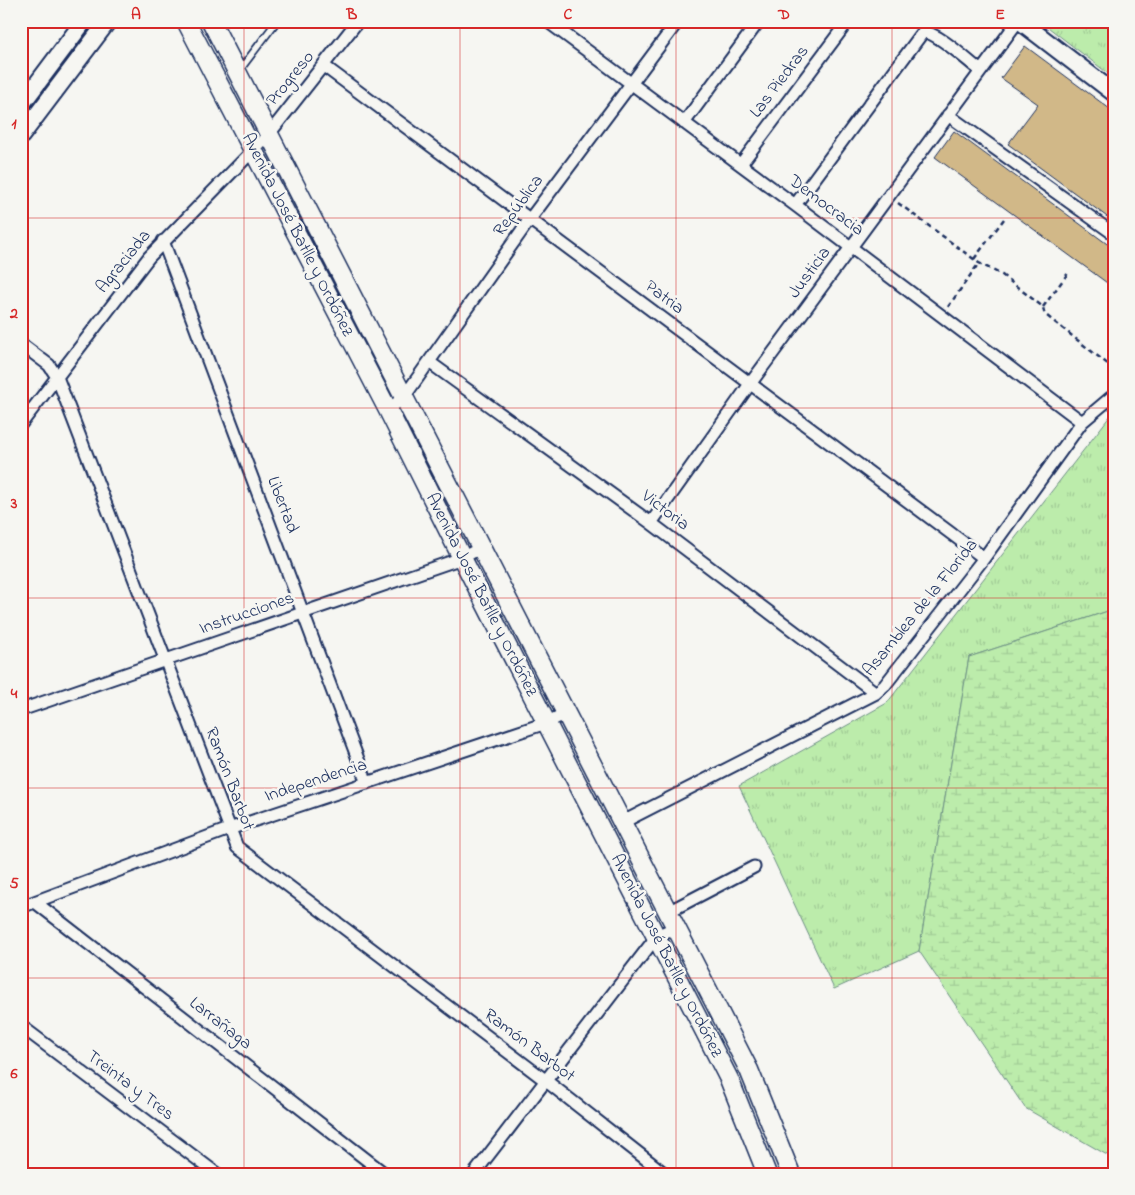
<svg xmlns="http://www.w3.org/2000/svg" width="1135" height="1195" font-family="'Indie Flower',sans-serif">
  <defs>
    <pattern id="grass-tufts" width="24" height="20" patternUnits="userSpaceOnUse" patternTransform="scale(1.25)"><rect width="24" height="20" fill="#bcecab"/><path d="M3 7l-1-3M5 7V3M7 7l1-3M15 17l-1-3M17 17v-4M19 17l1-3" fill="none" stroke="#a1cb96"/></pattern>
    <pattern id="wetland-marsh" width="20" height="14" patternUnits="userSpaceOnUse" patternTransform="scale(1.25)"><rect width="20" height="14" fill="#bcecab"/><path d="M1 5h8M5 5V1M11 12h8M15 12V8" fill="none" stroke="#a1cb96"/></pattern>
  </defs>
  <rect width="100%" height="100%" fill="#f6f6f2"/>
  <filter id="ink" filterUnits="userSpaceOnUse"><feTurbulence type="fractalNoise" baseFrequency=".02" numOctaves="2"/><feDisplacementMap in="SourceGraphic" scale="10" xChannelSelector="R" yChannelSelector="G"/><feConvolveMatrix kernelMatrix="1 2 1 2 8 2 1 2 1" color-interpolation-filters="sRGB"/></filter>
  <g filter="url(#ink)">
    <path fill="url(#grass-tufts)" stroke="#6c8e84" d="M1040,21H1114V78Z
      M1114,411V609L969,657L919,951L834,989L739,786L887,703Z"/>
    <path fill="url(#wetland-marsh)" stroke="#6c8e84" d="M1114,609V1151L1107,1155L1025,1108L919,951L969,657Z"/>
    <path fill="#d1b888" stroke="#1b2f5e" d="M1025,46L1114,112V222L1008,144L1038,104L1001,78Z
      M954,131L1114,249V288L935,157Z"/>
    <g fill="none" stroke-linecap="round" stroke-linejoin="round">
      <g stroke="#1b2f5e" stroke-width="9">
        <path id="lane" d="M239,71L277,21"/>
      </g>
      <g stroke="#1b2f5e" stroke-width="15">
        <path id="street" d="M547,21L795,205L1082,422
          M324,66L984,558
          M948,115L1114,234
          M684,123L759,21
          M741,164L848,21
          M795,205L923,32C936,31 969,62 981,71
          M163,241L367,783
          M21,344L49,365L57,377L237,847L545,1080L665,1174
          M429,362L651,523L876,693
          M388,410L404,397L530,219L678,21
          M21,424L149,257L269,134L358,21
          M651,523L750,384L1018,21
          M21,710L462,558L482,547
          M623,822L876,693L885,685L984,558L1082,422L1114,395
          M35,902L385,1174
          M21,907L229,829L546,723L566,713
          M668,912L754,867
          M21,1026L217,1174
          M474,1174L657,936L676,927"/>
      </g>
      <g stroke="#1b2f5e" stroke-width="20">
        <path id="secondary" d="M1020,21L1114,93
          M21,105L84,21
          M21,136L108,21"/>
      </g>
      <g stroke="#1b2f5e" stroke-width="21">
        <path id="primary" d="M186,21L388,410L462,558L729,1079L767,1174
          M211,21L749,1070L791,1174"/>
      </g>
      <path stroke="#1b2f5e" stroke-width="2.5" stroke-dasharray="5 4" stroke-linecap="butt" d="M898,203L979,263L1002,275L1043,307L1044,312L1047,316L1114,369
        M974,259L1004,219
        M948,307L979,263
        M1043,307L1069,272"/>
      <use href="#lane" stroke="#f6f6f2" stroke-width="5.5"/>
      <use href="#street" stroke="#f6f6f2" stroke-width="11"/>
      <use href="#secondary" stroke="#f6f6f2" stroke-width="16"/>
      <use href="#primary" stroke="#f6f6f2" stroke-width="18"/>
    </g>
  </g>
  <path fill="none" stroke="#d62828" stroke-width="1" stroke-opacity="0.55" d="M244,21V1174M460,21V1174M676,21V1174M892,21V1174M21,218H1114M21,408H1114M21,598H1114M21,788H1114M21,978H1114"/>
  <g text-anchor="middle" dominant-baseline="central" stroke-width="5" stroke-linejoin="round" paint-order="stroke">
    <g font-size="18" fill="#1b2f5e" stroke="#f6f6f2">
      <text transform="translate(291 79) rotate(-51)">Progreso</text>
      <text transform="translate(780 82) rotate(-53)">Las Piedras</text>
      <text transform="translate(519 206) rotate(-54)">República</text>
      <text transform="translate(826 206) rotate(37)">Democracia</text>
      <text transform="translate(297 235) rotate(63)">Avenida José Batlle y Ordóñez</text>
      <text transform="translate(124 262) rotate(-51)">Agraciada</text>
      <text transform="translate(810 273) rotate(-54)">Justicia</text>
      <text transform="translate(664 298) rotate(37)">Patria</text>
      <text transform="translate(282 505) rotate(69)">Libertad</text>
      <text transform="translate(665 511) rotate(37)">Victoria</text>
      <text transform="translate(481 595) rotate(63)">Avenida José Batlle y Ordóñez</text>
      <text transform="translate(921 608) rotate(-51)">Asamblea de la Florida</text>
      <text transform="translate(247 614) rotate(-19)">Instrucciones</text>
      <text transform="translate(229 779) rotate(69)">Ramón Barbot</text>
      <text transform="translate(316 781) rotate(-18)">Independencia</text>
      <text transform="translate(666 956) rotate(63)">Avenida José Batlle y Ordóñez</text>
      <text transform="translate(220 1024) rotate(38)">Larrañaga</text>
      <text transform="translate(529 1046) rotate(37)">Ramón Barbot</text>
      <text transform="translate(130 1086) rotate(37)">Treinta y Tres</text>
    </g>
  </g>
  <rect width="1135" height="1195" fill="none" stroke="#f6f6f2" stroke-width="55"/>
  <rect x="28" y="28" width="1080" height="1140" fill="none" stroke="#d62828" stroke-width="2"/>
  <g font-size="16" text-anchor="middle" font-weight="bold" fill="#d62828">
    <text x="136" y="19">A</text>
    <text x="352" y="19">B</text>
    <text x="568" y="19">C</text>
    <text x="784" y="19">D</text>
    <text x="1000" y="19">E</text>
    <text x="14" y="128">1</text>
    <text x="14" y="318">2</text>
    <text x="14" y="508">3</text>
    <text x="14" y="698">4</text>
    <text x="14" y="888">5</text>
    <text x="14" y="1078">6</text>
  </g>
</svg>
